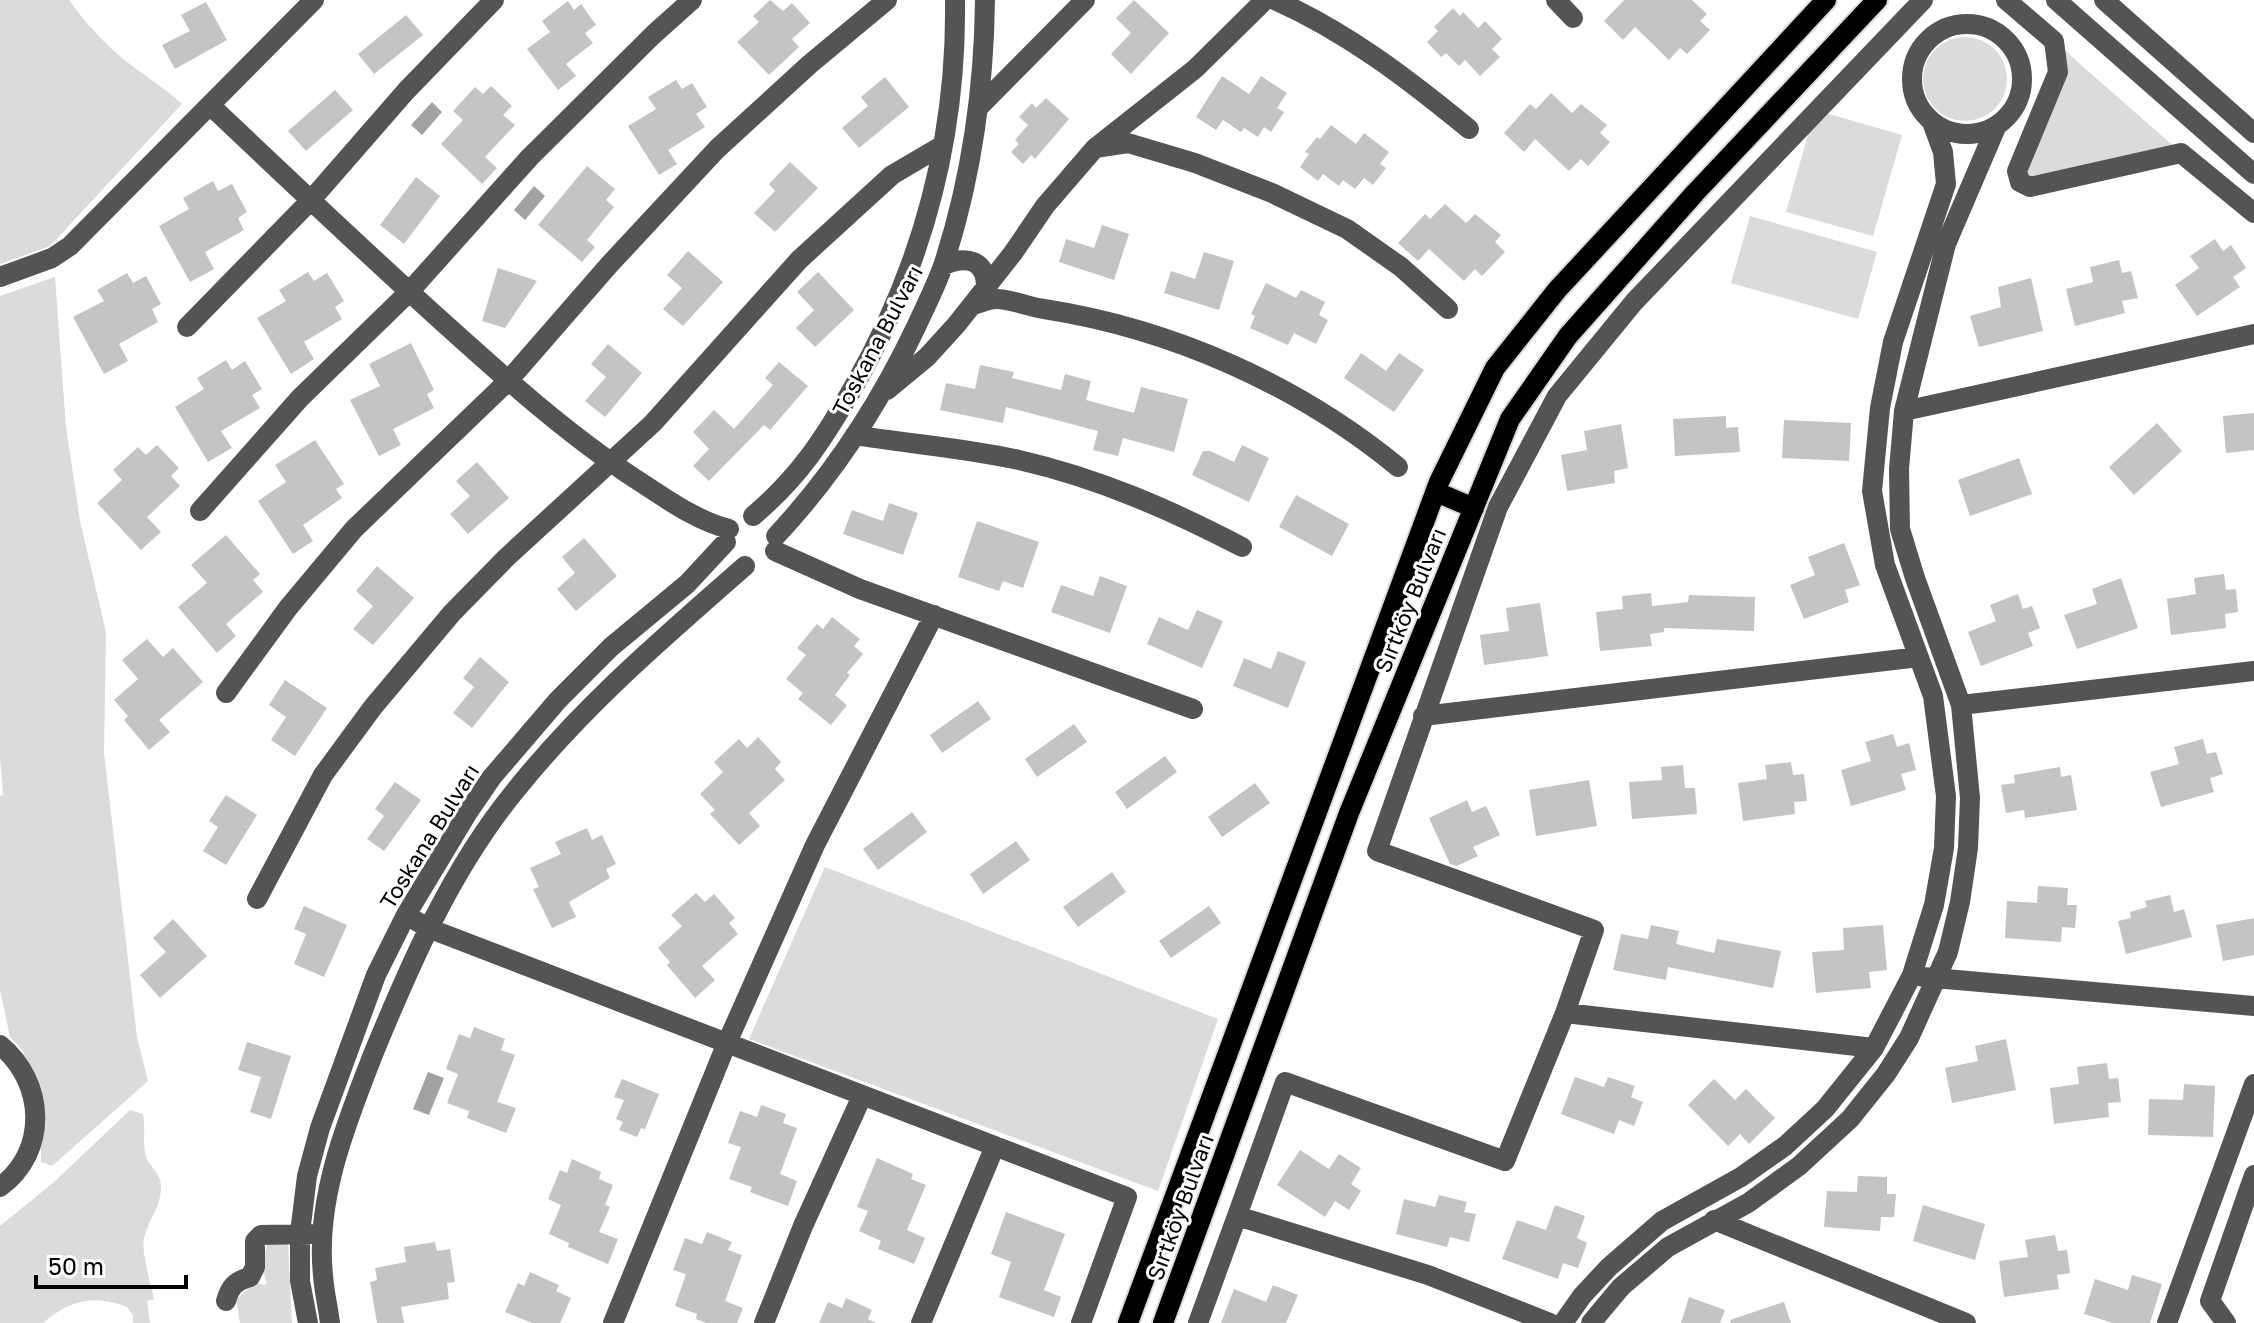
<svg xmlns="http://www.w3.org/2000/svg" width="2254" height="1323" font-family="'Golos Text',sans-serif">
  <rect width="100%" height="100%" fill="#fff"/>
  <path fill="#dbdbdb" d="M0,0H69C86,24 107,47 131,65C148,78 166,89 182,104L50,246L0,264Z
    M1923 79a42 42 0 1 1 84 0a42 42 0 1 1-84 0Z
    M2065,50L2080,64L2178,150L2023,178Z
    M1815,110L1902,135L1873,236L1786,212Z
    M1750,216L1877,252L1858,319L1731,283Z
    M55,277L66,427L80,521L106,632L104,753L137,1037L148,1081L52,1166L41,1162V1109L32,1070L22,1050L10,1037L0,990V796L3,795L0,758V296Z
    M825,867L1218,1019L1158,1191L749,1039Z
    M130,1110L143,1114C146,1128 142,1145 146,1157C151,1169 163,1175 161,1190C160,1208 148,1221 144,1238C141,1251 151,1285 154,1299L147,1301L150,1323H133V1315L127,1307C95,1294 69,1300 43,1323H0V1226L54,1182Z
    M269,1243H288L292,1323H240L236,1300L255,1282L264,1285L267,1283C262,1272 262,1254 269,1243Z"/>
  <path fill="#a2a2a2" d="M432,102L442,112L422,135L411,125Z
    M534,186L545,196L525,220L514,210Z
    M428,1072L444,1078L429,1115L413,1109Z"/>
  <path fill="#c4c4c4" d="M770,0L783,11L792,3L810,23L792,39L799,47L769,75L737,42L759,22L753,16Z
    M1134,0L1169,33L1131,74L1111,54L1131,33L1116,18Z
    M1624,0H1692L1707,14L1700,21L1710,30L1687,54L1680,48L1669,60L1635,27L1623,40L1604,21Z
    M568,1L574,10L581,4L596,25L585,33L593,43L566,64L576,76L558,90L527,49L550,32L542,21Z
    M206,2L227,40L175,69L162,45L190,31L181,15Z
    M1453,8L1460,16L1463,12L1478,28L1485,21L1502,39L1492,49L1500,57L1480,76L1465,60L1459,66L1446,53L1441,57L1427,42L1438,31L1434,27Z
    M406,15L423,35L374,74L358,54Z
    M1222,76L1249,94L1261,76L1287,93L1277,108L1284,112L1271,132L1264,127L1258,137L1244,128L1241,132L1223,120L1216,130L1196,117Z
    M885,77L909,107L859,148L842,128L868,106L861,97Z
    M676,80L682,89L692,83L707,107L696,114L705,127L668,150L677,164L659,175L628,126L656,109L648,97Z
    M491,86L512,106L503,115L515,125L485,157L497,168L482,184L441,144L463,120L453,111L475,87L483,94Z
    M335,90L353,110L306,151L288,131Z
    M1551,93L1572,113L1581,104L1607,125L1600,133L1610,142L1588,166L1581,159L1569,171L1535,139L1524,152L1504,133L1530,104L1536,109Z
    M1046,98L1069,119L1035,159L1031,155L1023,164L1011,152L1019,144L1015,140L1028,125L1019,117L1032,103L1036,108Z
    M1331,125L1356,144L1364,133L1389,152L1380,164L1386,168L1373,185L1364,178L1355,189L1343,180L1339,186L1323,174L1318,181L1300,167L1309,154L1305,152L1317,137L1320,139Z
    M790,162L818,188L775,232L754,213L775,191L769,184Z
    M587,166L615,189L606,200L614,207L587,240L595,247L582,262L538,225Z
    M416,177L440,196L404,244L380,225Z
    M213,181L218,191L232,184L247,212L238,218L244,230L205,252L214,269L190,282L159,226L189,209L183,198Z
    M1445,204L1466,223L1475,214L1501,235L1495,242L1505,252L1482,276L1475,269L1464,281L1429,249L1418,261L1398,243L1425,214L1430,219Z
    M1102,225L1129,234L1114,280L1059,262L1066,239L1094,248Z
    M2215,239L2223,251L2231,245L2246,268L2233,277L2240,287L2197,316L2175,285L2199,268L2190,256Z
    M688,251L723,282L683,326L663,309L682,288L667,275Z
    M1204,252L1234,261L1219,310L1164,293L1171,271L1195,279Z
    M2119,260L2122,273L2131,271L2138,298L2122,301L2125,313L2075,326L2066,289L2093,282L2090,267Z
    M498,268L537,281L505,328L482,321Z
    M308,272L314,281L327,273L344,301L335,307L342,319L304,342L314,359L291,374L257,318L286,301L279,290Z
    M818,272L854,310L815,347L796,328L814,310L797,292Z
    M127,273L133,283L146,276L161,304L152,309L158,322L119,344L128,361L104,374L73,317L104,301L97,290Z
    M2031,278L2043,331L1979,347L1970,316L2001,307L1998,287Z
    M1266,283L1296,298L1301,290L1325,302L1319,315L1328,320L1316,344L1294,333L1288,345L1250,328L1255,316L1251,314Z
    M411,343L434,390L427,394L434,408L393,429L401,445L379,456L350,400L380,386L369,364Z
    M608,344L642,373L605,417L585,401L606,377L591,364Z
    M1361,353L1386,371L1399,353L1424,370L1394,412L1344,378Z
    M226,360L232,370L245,361L262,389L252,395L260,408L221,431L232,448L208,462L175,407L204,389L197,378Z
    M779,362L808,386L770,430L764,425L709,481L693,466L709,449L693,432L714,410L734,429L773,385L765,378Z
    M980,365L1014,372L1012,378L1061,390L1065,374L1091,381L1086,400L1134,413L1141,387L1188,399L1174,452L1123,438L1118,456L1093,450L1098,431L1006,407L1003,423L940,410L946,383L975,389Z
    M2254,413V450L2226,453L2223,416Z
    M1726,416V428L1738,427L1740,452L1675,456L1673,419Z
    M1784,420L1851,423L1849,461L1782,458Z
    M2157,423L2182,451L2134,495L2109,467Z
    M1621,424L1628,468L1614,471L1615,483L1567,491L1561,455L1587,450L1584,431Z
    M315,440L344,484L336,489L342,498L303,525L313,541L293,554L258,501L286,482L275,465Z
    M157,445L179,468L171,476L180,486L147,517L161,532L141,550L97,503L122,480L113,470L138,447L146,455Z
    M1242,445L1269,458L1249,502L1192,475L1203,451H1210L1234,462Z
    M2019,458L2032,494L1970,516L1958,480Z
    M477,462L509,498L468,534L450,514L470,496L456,481Z
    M1296,495L1349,524L1332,556L1279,527Z
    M889,503L918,513L903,555L843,534L852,510L883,521Z
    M977,521L1039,542L1023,588L1003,581L999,591L958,577Z
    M226,535L260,574L253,580L263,592L226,624L236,636L217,653L178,607L207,583L191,565Z
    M584,538L617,576L576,611L557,589L575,573L562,557Z
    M1844,543L1860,585L1845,590L1849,602L1804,619L1790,585L1815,575L1808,557Z
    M377,566L414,598L373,645L353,629L373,606L356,591Z
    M2224,574L2226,590L2236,589L2238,612L2225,614L2226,628L2171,635L2167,599L2196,594L2194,578Z
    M1100,576L1127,586L1110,633L1051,612L1061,585L1093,596Z
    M2121,578L2138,628L2077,649L2064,615L2097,604L2092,589Z
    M1651,593L1652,606L1688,602L1689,595L1755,597L1754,631L1664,628V632L1650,634L1652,646L1600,651L1596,612L1623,609L1622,596Z
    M2018,594L2023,609L2032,606L2040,628L2028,633L2033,646L1981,666L1968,632L1996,621L1990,605Z
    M1540,603L1548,656L1484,665L1480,635L1509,631L1506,608Z
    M1197,610L1223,621L1202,668L1147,644L1159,617L1188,630Z
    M832,617L860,639L854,646L863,654L847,673L850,675L835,695L847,705L831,725L798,699L803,693L786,679L806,655L797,648L817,624L823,629Z
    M147,639L163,657L173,648L203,682L159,720L170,732L149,750L124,720L128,716L114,700L138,679L122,660Z
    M1278,651L1306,662L1288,708L1233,686L1244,658L1271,669Z
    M480,657L509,682L472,728L453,713L474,687L463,678Z
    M285,680L327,708L295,756L271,740L286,717L269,705Z
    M978,701L991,719L942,753L930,735Z
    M1074,724L1087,742L1037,777L1025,759Z
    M1893,734L1897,747L1909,743L1916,770L1901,774L1906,790L1851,806L1841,770L1871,761L1865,742Z
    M758,737L781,762L775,769L785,780L749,813L760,826L739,845L710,814L715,810L700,794L723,772L714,762L739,739L747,748Z
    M2203,739L2207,754L2216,752L2223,774L2210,778L2214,792L2161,807L2150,772L2179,764L2174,747Z
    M1165,756L1177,772L1127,809L1115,792Z
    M1791,762L1793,775L1804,774L1807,801L1794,802L1795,814L1743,821L1738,783L1767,779L1765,765Z
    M1683,765L1685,788H1695L1697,814L1632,819L1629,782L1662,780L1661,767Z
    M2060,767L2061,777L2071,775L2077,810L2025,818L2024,810L2006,813L2001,785L2015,783L2014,775Z
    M1589,780L1597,826L1536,836L1529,790Z
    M395,782L421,800L384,851L367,839L384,816L375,809Z
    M1255,783L1270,803L1222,837L1208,817Z
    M226,795L257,815L226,865L203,851L218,827L209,821Z
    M1467,800L1472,812L1486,806L1500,835L1473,847L1478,856L1457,866L1450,864L1429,818Z
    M912,812L927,832L878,870L863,849Z
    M587,828L592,840L602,835L616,864L606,869L610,878L569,902L576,917L552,928L533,889L539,887L530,868L561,854L555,842Z
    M1016,841L1030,860L983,894L970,874Z
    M1112,872L1126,892L1078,927L1063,907Z
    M2038,886L2068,888L2067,905H2077L2075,928L2062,927L2061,942L2005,938L2007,901L2037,903Z
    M696,893L705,902L714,894L735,918L729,923L738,934L702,966L715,980L695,998L667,965L670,962L658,948L682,926L671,915Z
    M2170,895L2174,912L2184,909L2192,937L2126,954L2118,921L2131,918L2130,912L2147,907L2145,901Z
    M304,906L347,925L324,977L294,964L306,934L294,929Z
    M1209,906L1221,923L1171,958L1159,941Z
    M2254,918V955L2223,961L2216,925Z
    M173,919L207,956L160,998L140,975L166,952L153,938Z
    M1651,925L1679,931L1676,944L1714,953L1717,939L1781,951L1773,988L1668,967L1666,980L1613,970L1621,934L1648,939Z
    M1883,925L1887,970L1869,972L1871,988L1816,993L1812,952L1844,950L1843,928Z
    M474,1027L505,1039L501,1050L515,1055L497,1102L516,1108L506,1133L467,1118L469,1111L447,1103L458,1074L446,1069L459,1034L470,1038Z
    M2006,1039L2016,1090L1952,1103L1945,1068L1978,1061L1975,1046Z
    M247,1042L291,1056L271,1119L250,1112L261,1077L238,1070Z
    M2107,1063L2109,1079L2118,1078L2121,1102L2108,1103L2109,1117L2054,1124L2050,1088L2079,1084L2077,1067Z
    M1575,1077L1604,1087L1608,1077L1635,1086L1631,1097L1643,1102L1634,1126L1619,1120L1614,1134L1561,1114Z
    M622,1079L659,1094L645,1129L641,1128L637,1137L619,1130L623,1122L616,1119L624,1100L614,1097Z
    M1714,1079L1735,1100L1746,1089L1775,1118L1749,1144L1740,1134L1728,1146L1688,1105Z
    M2184,1084L2215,1086L2213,1137L2148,1135L2149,1099L2183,1100Z
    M761,1105L786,1114L783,1123L797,1128L780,1174L797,1181L788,1206L750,1192L752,1187L729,1179L741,1147L728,1143L740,1111L757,1117Z
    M1300,1150L1329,1169L1339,1154L1361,1168L1351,1184L1361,1191L1349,1210L1335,1201L1325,1217L1277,1185Z
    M877,1158L913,1174L911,1179L926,1185L907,1230L925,1238L914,1264L878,1249L881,1241L859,1231L868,1211L857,1207Z
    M572,1159L601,1172L599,1179L613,1185L605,1205L610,1207L599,1232L618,1239L608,1264L568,1247L569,1243L549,1234L561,1205L548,1199L560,1170L567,1173Z
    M1858,1176L1887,1177V1194H1896L1894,1217H1881L1880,1231L1824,1227L1827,1191L1857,1192Z
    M1439,1195L1467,1202L1464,1212L1476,1214L1469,1242L1450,1237L1447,1247L1396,1234L1404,1199L1435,1207Z
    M1555,1205L1585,1216L1577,1238L1587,1243L1578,1268L1563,1263L1558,1279L1502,1259L1517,1220L1546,1230Z
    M1923,1205L1985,1224L1975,1260L1913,1241Z
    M1006,1212L1065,1234L1044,1290L1061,1297L1054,1317L999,1297L1011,1262L991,1254Z
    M707,1232L732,1242L728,1250L742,1255L725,1301L743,1308L737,1323H706L696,1319L697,1314L675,1306L686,1274L673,1270L685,1238L702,1244Z
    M2055,1235L2058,1251L2067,1250L2070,1273L2057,1275L2059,1289L2004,1297L1999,1261L2028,1257L2025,1240Z
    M435,1242L437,1251L450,1249L455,1282L447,1283L449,1299L401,1307L404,1323H377L370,1282L377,1280L375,1268L406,1262L404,1247Z
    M530,1272L559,1285L556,1291L571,1298L560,1323H532L505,1312L518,1283L524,1286Z
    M2132,1275L2162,1284L2150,1323H2113L2084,1314L2095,1279L2128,1290Z
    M1273,1285L1298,1295L1286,1323H1221L1234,1289L1266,1302Z
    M1689,1297L1725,1310L1720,1323H1681Z
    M846,1298L872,1310L868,1319L876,1323H819L828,1302L842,1308Z
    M1784,1302L1791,1323H1731L1730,1320Z"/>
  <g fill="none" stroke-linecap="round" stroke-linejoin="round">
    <g stroke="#dbdbdb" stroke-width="24">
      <path id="major" d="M1436,492L1474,508
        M1128,1323L1439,482L1495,368L1557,290L1826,0
        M1163,1323L1349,813L1510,419L1568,336L1695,193L1877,0"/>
    </g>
    <path stroke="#545454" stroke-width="20" d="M1275,0C1347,32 1408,79 1469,129
      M1556,0L1573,18
      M2006,0L2054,41L2058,72L2017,171L2020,182L2030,187L2181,153L2254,213
      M2056,0L2254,174
      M2104,0L2254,133
      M1912 79a55 55 0 1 1 110 0a55 55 0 1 1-110 0Z
      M211,106C289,180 366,253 446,325C506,379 566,433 634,478C664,497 694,520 729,529
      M979,107L1085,0
      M1095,148L1128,143L1195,163L1272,193L1347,229L1401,267L1448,309
      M944,265C967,255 986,260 986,287
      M0,277L52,258L70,246L314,0
      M973,305C980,303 989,299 996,299C1011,299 1029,307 1044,309C1173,329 1298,385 1398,467
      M187,327L311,200L406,91L494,0
      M887,390L927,357L957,324L1013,253L1045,206L1095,148L1195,69L1265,0
      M1904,411L2254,334
      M855,435C909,444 965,448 1019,460C1098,478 1171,510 1242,547
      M200,511L300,398L409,292L530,157L654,34L692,0
      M753,516C799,477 823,440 853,388C922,268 957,139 955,0
      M776,536C834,474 881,401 917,325C926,305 937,284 944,263C971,179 984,89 985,0
      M775,551L860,589L1193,709
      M226,693L288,608L354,529L508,381L609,265L717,149L810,64L887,0
      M1961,705L2254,671
      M1423,716L1919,657
      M257,899L323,775L373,707L452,613L506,558L653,423L799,260L892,175L943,145
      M406,915L428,928L1127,1197L1081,1323
      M1923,977L2254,1006
      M1565,1013L1874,1048
      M0,1045C45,1082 49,1151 0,1187
      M1714,1220L1966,1323
      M226,1301C230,1287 235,1281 250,1277L255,1267V1241L261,1235L311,1234
      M308,1323L300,1281V1233L307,1176L320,1128L376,975L406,915L468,812L492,777L558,700L611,647L687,584L726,542
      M330,1323C328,1307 324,1291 323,1275C315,1199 347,1121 374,1052C412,960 452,868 515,791C583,706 664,637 745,566
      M613,1323L726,1045L815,845L934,615
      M764,1323L803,1226L862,1096
      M921,1323L995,1146
      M1198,1323L1237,1216
      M1550,1323L1428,1275L1237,1216L1285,1082L1505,1161L1565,1013L1594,930L1377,851L1498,507L1557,396L1634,302L1923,0
      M1563,1323L1582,1296L1609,1267L1662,1221L1741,1177L1785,1146L1825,1109L1874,1048L1912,975L1934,905L1944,848L1946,796L1933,696L1885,565L1872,491L1880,408L1893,342L1946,184L1943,152L1932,122
      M1591,1323L1621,1287L1668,1247L1748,1203L1799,1166L1850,1119L1886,1074L1909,1038L1948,952L1960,902L1968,848L1970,798L1961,705L1915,578L1900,529L1899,469L1904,411L1946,244L1997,125
      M2167,1323L2254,1084
      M2226,1323L2210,1301L2254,1175"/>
    <use href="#major" stroke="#000" stroke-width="20"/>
  </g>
  <g text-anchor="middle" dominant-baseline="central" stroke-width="6" stroke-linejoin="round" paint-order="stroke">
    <g font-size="22" fill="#000" stroke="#fff">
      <text transform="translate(877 340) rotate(-62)">Toskana Bulvarı</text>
      <text transform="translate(1410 600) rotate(-68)">Sırtköy Bulvarı</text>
      <text transform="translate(429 836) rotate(-58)">Toskana Bulvarı</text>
      <text transform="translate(1180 1207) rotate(-70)">Sırtköy Bulvarı</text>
    </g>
  </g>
  <path d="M36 1275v12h150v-12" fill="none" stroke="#000000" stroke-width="4"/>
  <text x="48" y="1275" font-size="24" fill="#000000" stroke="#ffffff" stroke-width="6" paint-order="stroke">50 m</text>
</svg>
